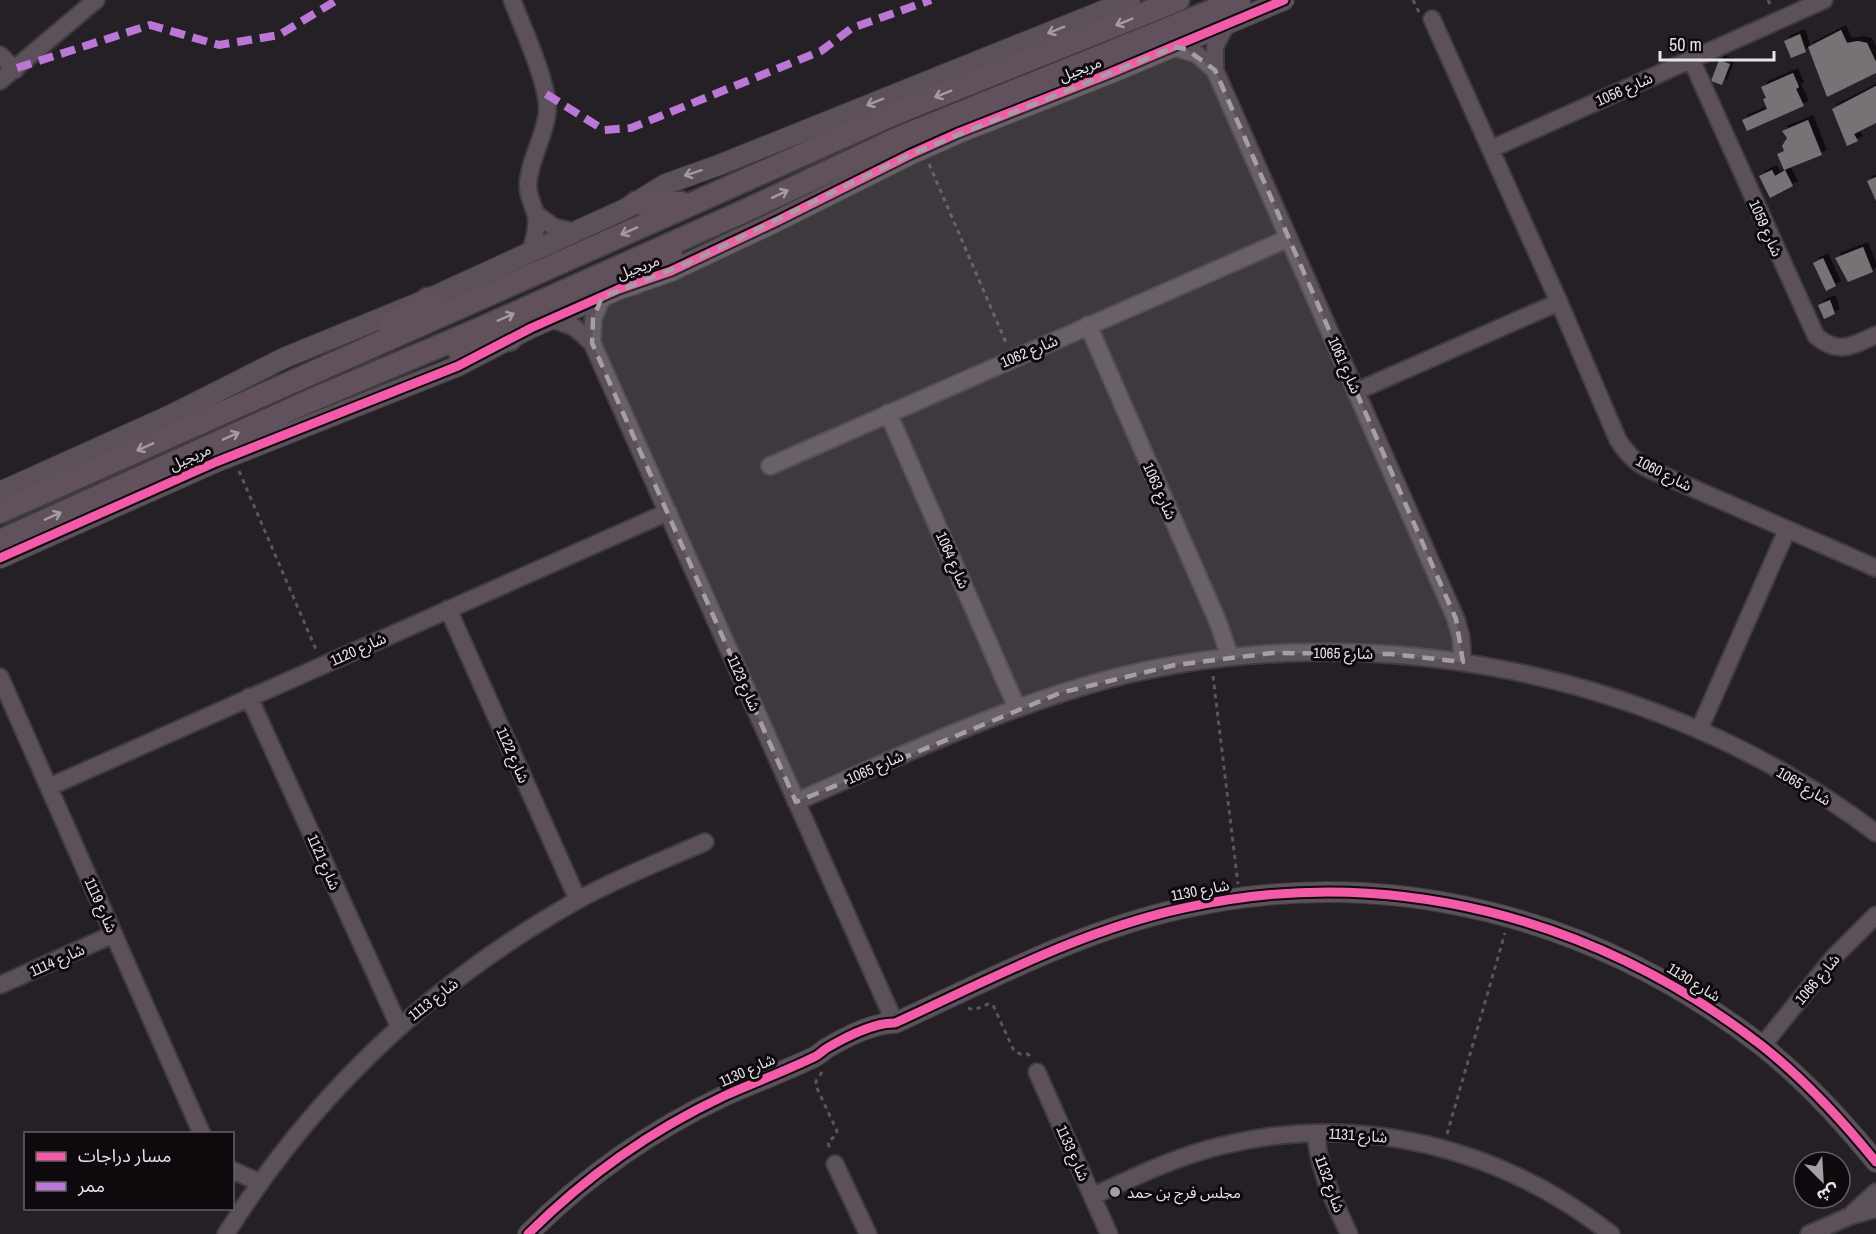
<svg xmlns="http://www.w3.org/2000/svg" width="1876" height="1234" font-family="'Archivo Narrow','Noto Sans Arabic',sans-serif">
  <defs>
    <filter id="shadow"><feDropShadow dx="5" dy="-5" stdDeviation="0" flood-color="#0009"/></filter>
  </defs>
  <rect width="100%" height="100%" fill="#252025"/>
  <path fill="#767276" filter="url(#shadow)" d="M1841,30L1847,43L1858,41L1867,43L1876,62V73L1827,97L1808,47Z
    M1800,34L1806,52L1791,58L1784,41Z
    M1719,60L1730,64L1722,85L1711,81Z
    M1793,73L1799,87L1796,89L1804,106L1747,131L1742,120L1767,109L1763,99L1766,98L1761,87Z
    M1876,86V123L1854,134L1858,141L1847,146L1832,109Z
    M1808,120L1822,155L1784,170L1777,154L1784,151L1782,146L1787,138L1782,131Z
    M1772,170L1775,176L1785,170L1793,186L1770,198L1759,176Z
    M1876,177V201L1867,181Z
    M1863,247L1873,272L1848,282L1835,258Z
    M1823,258L1836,286L1826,291L1813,263Z
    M1830,300L1835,314L1824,319L1818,305Z"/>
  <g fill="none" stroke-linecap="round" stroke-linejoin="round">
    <g stroke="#3f3c40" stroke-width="20">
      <path id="minor" d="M512,0C522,26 551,89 547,114C544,138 529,161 528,185C528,195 532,203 535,212C539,224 534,241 530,252
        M1432,19L1559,302L1618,440C1627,454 1636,463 1651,470L1876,568
        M1174,47L1197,54L1215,70L1456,619L1461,637L1463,662
        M0,55L15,70
        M1691,59L1816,336C1838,355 1852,346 1876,335
        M1215,70V46L1227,23
        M0,81L96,0
        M1491,149L1824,0
        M536,214L554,227L575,232
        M551,319L574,327L592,343L895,1023
        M1088,325L1218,622L1230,657
        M592,343L593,319L602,297
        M1357,391L1559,302
        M888,413L1017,708
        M770,466L1289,238
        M448,609L578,900
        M0,677L202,1134
        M249,697L399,1026
        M1699,730L1787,530
        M49,787L668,512
        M796,802C898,757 999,709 1106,680C1365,612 1662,671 1876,833
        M0,985L114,934
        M1762,1046L1833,958L1876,915
        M1037,1072L1109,1234
        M1316,1133C1318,1170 1334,1201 1349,1234
        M835,1164L868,1234
        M232,1170L259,1182
        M1093,1196C1134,1177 1175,1157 1220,1146C1359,1111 1499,1147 1611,1234
        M1853,1213L1876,1192
        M226,1234C314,1093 431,983 576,901C617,878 662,861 705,842
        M1809,1234L1850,1216L1876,1209"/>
    </g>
    <g stroke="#3f3c40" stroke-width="22">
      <path id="tertiary" d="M0,492L173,414L284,358L428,299L625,209L666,184L719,165L1130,0
        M0,558L216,462L458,366L531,328L619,289L671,271L777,221L911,154L958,133L1108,74L1284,0
        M528,1234C585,1177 652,1130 724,1096C753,1083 783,1072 812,1058C818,1056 822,1051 827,1048C844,1038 875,1022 895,1023C989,980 1082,930 1184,908C1390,862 1596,918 1761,1045C1804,1079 1842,1120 1876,1162"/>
    </g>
    <g stroke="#3f3c40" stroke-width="26">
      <path id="secondary" d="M636,203H681
        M634,283L671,255
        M389,324L410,313L428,299
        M459,351L510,339
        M0,512L896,113L1178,0
        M0,541L307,402L482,328L751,208L899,138L1239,0"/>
    </g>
    <path stroke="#5d545b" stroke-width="3" stroke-dasharray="4.5 4.5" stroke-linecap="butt" d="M1413,0L1419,12
      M1768,0L1772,8
      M929,164L1007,345
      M239,471L317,652
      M1213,676L1238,884
      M968,1008L974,1010L988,1004L993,1005L1014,1051L1020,1054H1028L1031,1058
      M822,1072L816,1081V1086L837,1131L835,1136L828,1142L830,1151
      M1447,1134L1505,933"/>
    <use href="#minor" stroke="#5c515a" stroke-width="16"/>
    <use href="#tertiary" stroke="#5c515a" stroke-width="20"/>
    <use href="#secondary" stroke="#60515c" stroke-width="22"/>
    <path stroke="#ba77d6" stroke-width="8" stroke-dasharray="15 8" stroke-linecap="butt" d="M17,68L150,25L219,45L279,35L337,0
      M546,94L604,130L631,128L821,51L852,28L931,0"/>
    <g stroke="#0d090d" stroke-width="13">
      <path id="cycleway" d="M0,558L216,462L458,366L531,328L619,289L671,271L777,221L911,154L958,133L1108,74L1284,0
        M528,1234C585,1177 652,1130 724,1096C753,1083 783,1072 812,1058C818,1056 822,1051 827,1048C844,1038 875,1022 895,1023C989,980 1082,930 1184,908C1390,862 1596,918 1761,1045C1804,1079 1842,1120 1876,1162"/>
    </g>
    <use href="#cycleway" stroke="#f35aa7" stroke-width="9"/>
  </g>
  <defs><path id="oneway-shaft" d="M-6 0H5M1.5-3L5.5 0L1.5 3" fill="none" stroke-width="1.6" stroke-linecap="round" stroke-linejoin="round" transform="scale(1.5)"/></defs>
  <g stroke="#a49aa2">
    <use href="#oneway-shaft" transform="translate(1124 22) rotate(158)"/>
    <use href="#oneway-shaft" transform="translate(943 94) rotate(158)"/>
    <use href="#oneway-shaft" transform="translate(780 194) rotate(-25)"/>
    <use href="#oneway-shaft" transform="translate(629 231) rotate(156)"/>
    <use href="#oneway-shaft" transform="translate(506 317) rotate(-24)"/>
    <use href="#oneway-shaft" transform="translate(231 436) rotate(-24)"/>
    <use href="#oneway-shaft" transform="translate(145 447) rotate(156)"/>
    <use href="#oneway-shaft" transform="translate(53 516) rotate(-24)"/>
  </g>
  <g stroke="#a29aa2">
    <use href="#oneway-shaft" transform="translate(1056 30) rotate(158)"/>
    <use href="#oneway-shaft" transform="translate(875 102) rotate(158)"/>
    <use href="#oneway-shaft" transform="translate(693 173) rotate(162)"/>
  </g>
  <path fill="#a49fa4" fill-opacity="0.2" stroke="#a49fa4" stroke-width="4.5" stroke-dasharray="12 8" stroke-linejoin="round" d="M1174,47L1186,49L1215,70L1456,619L1463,662L1391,654L1272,653L1175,665L1060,693L796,802L592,343L593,319L602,297L688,263L911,154Z"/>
  <circle fill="#a49fa4" stroke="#0d090d" stroke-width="2" cx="1115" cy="1192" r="6"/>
  <g text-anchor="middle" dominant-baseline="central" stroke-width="6" stroke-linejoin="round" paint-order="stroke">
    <g font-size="15" fill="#e8e3e9" stroke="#0d090d">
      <text transform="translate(1080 69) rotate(-21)">مريجيل</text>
      <text transform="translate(1624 89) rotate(-24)">شارع 1056</text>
      <text transform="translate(1766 228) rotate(66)">شارع 1059</text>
      <text transform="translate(638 267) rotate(-20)">مريجيل</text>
      <text transform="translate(1029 351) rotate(-23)">شارع 1062</text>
      <text transform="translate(1345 365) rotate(66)">شارع 1061</text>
      <text transform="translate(190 457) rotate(-24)">مريجيل</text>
      <text transform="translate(1664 473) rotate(27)">شارع 1060</text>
      <text transform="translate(1160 491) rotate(66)">شارع 1063</text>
      <text transform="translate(953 560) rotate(66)">شارع 1064</text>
      <text transform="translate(358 649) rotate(-24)">شارع 1120</text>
      <text transform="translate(1343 653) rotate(1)">شارع 1065</text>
      <text transform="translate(744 683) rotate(66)">شارع 1123</text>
      <text transform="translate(513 755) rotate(66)">شارع 1122</text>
      <text transform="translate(875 767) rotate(-24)">شارع 1065</text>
      <text transform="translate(1804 786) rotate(31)">شارع 1065</text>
      <text transform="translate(324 862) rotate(66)">شارع 1121</text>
      <text transform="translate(1200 890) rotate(-11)">شارع 1130</text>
      <text transform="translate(101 905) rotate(66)">شارع 1119</text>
      <text transform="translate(57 960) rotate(-24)">شارع 1114</text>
      <text transform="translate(1817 979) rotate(-50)">شارع 1066</text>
      <text transform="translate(1694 982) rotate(32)">شارع 1130</text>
      <text transform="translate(433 999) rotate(-38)">شارع 1113</text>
      <text transform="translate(747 1070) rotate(-24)">شارع 1130</text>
      <text transform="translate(1358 1135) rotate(4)">شارع 1131</text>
      <text transform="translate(1073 1153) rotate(66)">شارع 1133</text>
      <text transform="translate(1330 1184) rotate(70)">شارع 1132</text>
    </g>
    <g font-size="15" fill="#e8e3e9" stroke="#0d090d" text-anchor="start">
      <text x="1127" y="1192">مجلس فرج بن حمد</text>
    </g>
  </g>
  <rect x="24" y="1132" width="210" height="78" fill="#0d090d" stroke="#656065" stroke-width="1.5"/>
  <rect x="36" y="1152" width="30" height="9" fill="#f35aa7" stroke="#656065" stroke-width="1.5"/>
  <text x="78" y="1162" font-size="18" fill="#e8e3e9">مسار دراجات</text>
  <rect x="36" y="1182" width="30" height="9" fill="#ba77d6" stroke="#656065" stroke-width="1.5"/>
  <text x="78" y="1192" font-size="18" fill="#e8e3e9">ممر</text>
  <g transform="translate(1822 1180) rotate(156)"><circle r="28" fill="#0d090d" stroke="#656065" stroke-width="1.5"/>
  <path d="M0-4.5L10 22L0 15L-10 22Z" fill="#a49fa4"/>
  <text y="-9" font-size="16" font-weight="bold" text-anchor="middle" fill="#e8e3e9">ش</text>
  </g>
  <path d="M1660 51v9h114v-9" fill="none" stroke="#e8e3e9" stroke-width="3"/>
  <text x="1669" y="51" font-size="18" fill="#e8e3e9" stroke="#0d090d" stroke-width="4.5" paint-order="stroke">50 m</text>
</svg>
